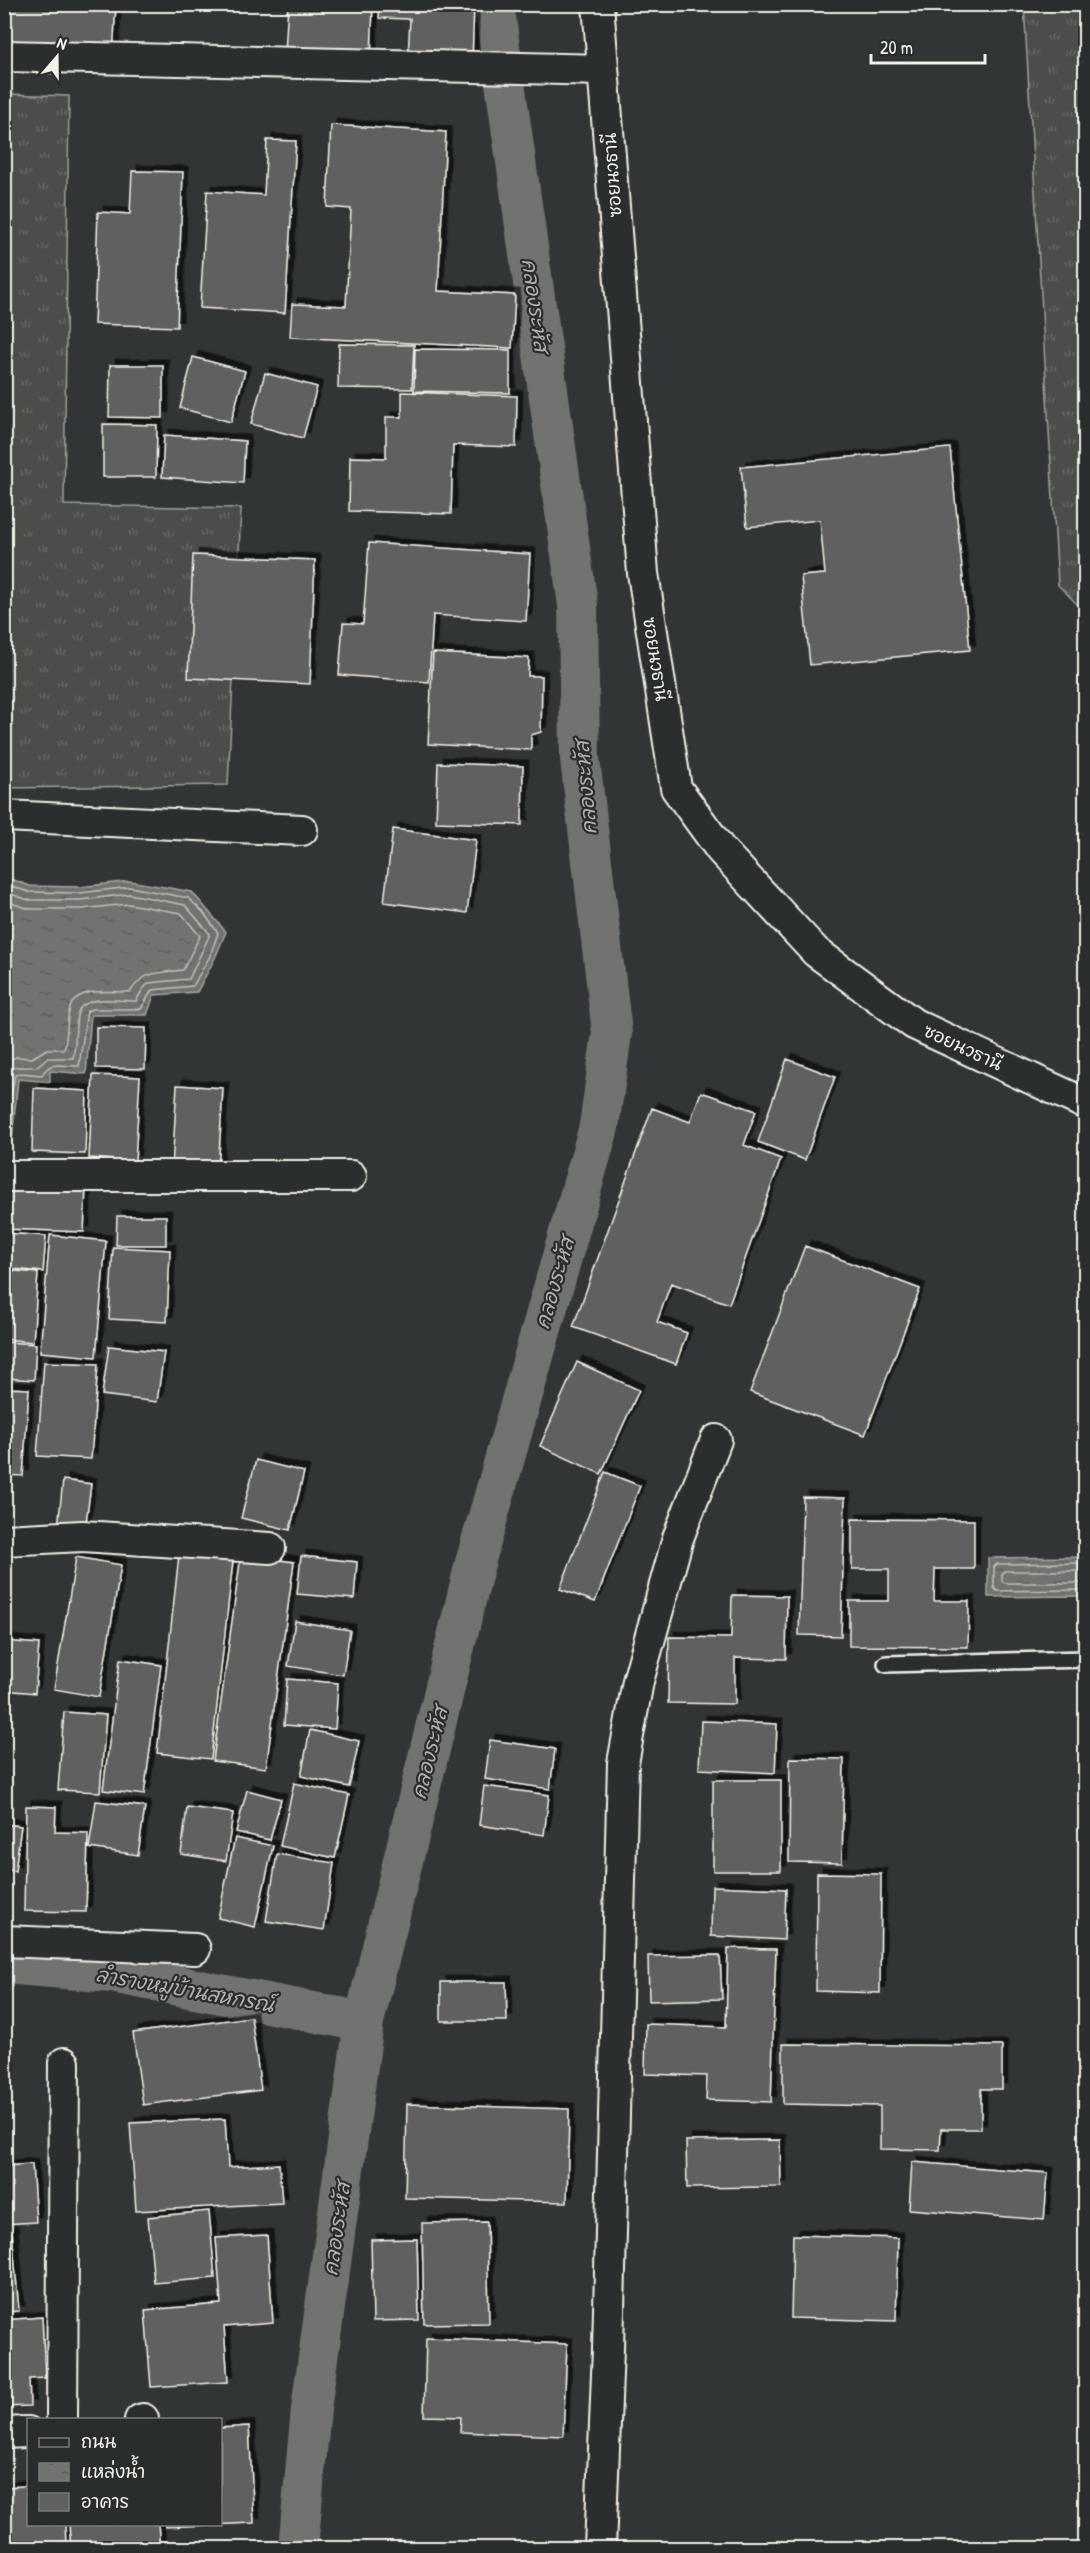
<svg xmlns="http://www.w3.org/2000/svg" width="1090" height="2553" font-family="'Patrick Hand','Playpen Sans Thai',sans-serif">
  <defs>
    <pattern id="grass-tufts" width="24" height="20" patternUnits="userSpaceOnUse" patternTransform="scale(1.5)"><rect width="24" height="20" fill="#4b4d4c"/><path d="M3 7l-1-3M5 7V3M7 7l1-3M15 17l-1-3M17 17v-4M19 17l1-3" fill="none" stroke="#666766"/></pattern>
    <pattern id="water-ripples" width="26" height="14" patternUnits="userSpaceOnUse" patternTransform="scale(1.5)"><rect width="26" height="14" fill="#727370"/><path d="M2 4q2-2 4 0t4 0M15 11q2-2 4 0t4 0" fill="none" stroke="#5e5e5b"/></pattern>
    <filter id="shadow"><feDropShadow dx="5.5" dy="-5.5" stdDeviation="0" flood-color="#0009"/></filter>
  </defs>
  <rect width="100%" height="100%" fill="#323535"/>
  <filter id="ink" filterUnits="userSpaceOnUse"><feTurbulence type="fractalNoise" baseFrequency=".0167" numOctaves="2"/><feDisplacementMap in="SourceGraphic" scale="12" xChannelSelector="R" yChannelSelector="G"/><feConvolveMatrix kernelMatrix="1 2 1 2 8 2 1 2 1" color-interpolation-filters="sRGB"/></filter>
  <g filter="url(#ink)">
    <path fill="url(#grass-tufts)" stroke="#a09f9a" stroke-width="1.5" d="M1024,5H1085V612L1058,585Z
      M5,94L69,96L64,505L241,508L228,785L5,788Z"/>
    <path fill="url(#water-ripples)" stroke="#a6a5a0" stroke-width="1.5" d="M5,877L30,886L80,887L130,881L192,892L226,932L215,958L197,992L154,995L147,1015H91L86,1074L50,1071V1082L18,1079L12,1139H4Z
      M1085,1557V1596L988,1597V1558Z"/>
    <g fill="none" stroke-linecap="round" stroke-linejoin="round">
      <path stroke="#c0bfb8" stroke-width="1.5" d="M4,884L29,892L80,893L130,887L188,898L203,912L218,933L210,956L193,986L152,990L141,1009H92L87,1011L79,1066C63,1067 51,1059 42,1075L20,1073L15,1075L4,1133
        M4,892L29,900H81L129,894L185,905L210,934L189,979L149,983L143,989L136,1001C119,1001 80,993 77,1016C75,1030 76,1044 73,1058H47L36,1067H15L8,1072L4,1080
        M4,901L30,909H81L129,904L181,913L200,936L183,970C157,974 146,969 130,992C110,993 74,984 69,1012C66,1024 68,1037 64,1049H47L32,1058L16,1057L4,1062
        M1086,1563L997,1564L994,1567V1588L997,1591L1086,1590
        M1086,1571H1005L1002,1574V1581L1005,1583H1086"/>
      <path stroke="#727370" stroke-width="40" d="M4,1964L113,1973L364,2022
        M298,2548L311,2409L364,2022L475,1563L599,1127L612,1033L580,759L578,605L494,4"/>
    </g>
    <path fill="#5f605f" stroke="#f4f1e8" stroke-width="1.5" filter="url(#shadow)" d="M4,4H116L113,55L4,49Z
      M288,4H373L371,57L285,52Z
      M380,4H474L472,61L408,58L410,19L379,18Z
      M331,125L446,132L438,291L515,295L512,348L290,337L292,304L346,306L351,209L327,207Z
      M267,140L296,141L285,313L200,308L207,191L264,195Z
      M132,171L183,172L177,327L94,324L98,212L130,214Z
      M339,344L414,345L412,389L338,388Z
      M415,349L510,350V393L414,391Z
      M193,357L245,371L231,422L180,408Z
      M110,365H163V418L109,417Z
      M265,373L317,387L303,438L251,424Z
      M402,392L517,396L516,447L453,445L451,514L349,511L350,457L386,458V417H402Z
      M103,424L157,425L156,477H103Z
      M164,435L245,441L243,483L162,477Z
      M950,448L970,650L810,665L801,576L825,574L820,520L747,527L741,467Z
      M369,543L530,554L526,621L433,615L429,682L339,675L343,623L363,624Z
      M193,555L315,560L310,684L188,678Z
      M433,653L529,658L528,676H542L541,732L531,735V750L428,744Z
      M438,763L523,766L522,825L436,822Z
      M393,829L476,840L467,913L384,902Z
      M96,1027L146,1028L145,1069L96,1068Z
      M787,1059L835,1077L805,1160L758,1142Z
      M93,1075L140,1077L135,1161L89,1158Z
      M177,1085L223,1088L218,1171L172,1168Z
      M34,1088L87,1091L85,1154L32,1152Z
      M701,1092L756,1111L744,1145L781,1159L729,1304L671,1283L657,1322L687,1333L676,1364L573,1327L652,1108L690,1122Z
      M4,1181L86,1184L84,1232L4,1229Z
      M117,1216H166V1245H116Z
      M4,1233L46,1236L43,1272L4,1268Z
      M50,1235L106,1241L96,1357L40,1352Z
      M805,1246L920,1289L865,1435L750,1392Z
      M113,1247L170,1250L167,1322L109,1319Z
      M4,1270L38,1273L33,1342L4,1339Z
      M4,1342L36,1344L34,1380L4,1378Z
      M109,1346L164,1352L157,1402L102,1395Z
      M44,1362L98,1364L91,1459L37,1456Z
      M577,1362L639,1390L601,1474L540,1446Z
      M4,1388L29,1389L23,1476L4,1475Z
      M256,1460L304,1472L290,1530L241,1518Z
      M605,1472L640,1486L595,1602L560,1589Z
      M63,1480L91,1484L85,1530L58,1527Z
      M803,1497L845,1498L841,1636L799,1635Z
      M852,1519L974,1520V1569H935L934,1601H969L968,1647L849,1646V1601H889V1569H852Z
      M180,1546L234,1552L211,1759L157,1753Z
      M241,1555L294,1562L266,1768L213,1761Z
      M301,1556L357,1562L354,1599L297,1594Z
      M76,1557L121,1565L99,1697L54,1689Z
      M732,1595L787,1596L786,1659L735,1658V1704L668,1703L669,1637L731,1638Z
      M295,1621L350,1630L343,1675L288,1666Z
      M4,1641L39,1644L35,1693L4,1690Z
      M120,1659L161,1665L144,1795L103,1790Z
      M287,1679L338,1683L335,1729L284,1725Z
      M64,1712L106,1715L100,1792L58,1790Z
      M701,1721L777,1724L775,1773L699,1769Z
      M310,1730L359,1741L349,1787L301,1776Z
      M490,1740L555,1749L550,1789L485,1779Z
      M790,1758L844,1759L842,1863L789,1862Z
      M713,1780H781V1871H713Z
      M294,1783L349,1795L335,1858L280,1846Z
      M484,1786L549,1795L544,1835L479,1825Z
      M247,1790L281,1799L270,1840L236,1832Z
      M96,1801L145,1807L138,1855L89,1848Z
      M26,1806L56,1807L55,1832L88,1833L86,1912L24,1911Z
      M187,1807L233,1813L226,1861L181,1854Z
      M4,1824L21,1826L15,1871L4,1869Z
      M235,1838L273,1846L255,1927L218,1918Z
      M277,1854L334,1863L324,1930L266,1921Z
      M817,1873L881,1874L880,1993L816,1991Z
      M712,1886L786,1889L784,1940L711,1936Z
      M728,1948L776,1949L771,2102L706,2100L707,2076L645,2074L646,2024L726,2027Z
      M720,1955L722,1999L649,2001L648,1956Z
      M441,1982H506L507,2021H441Z
      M251,2017L261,2090L143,2105L133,2033Z
      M783,2044L1002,2046V2089H981V2129H941L940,2150L880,2149V2106L783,2104Z
      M407,2104L569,2109L567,2202L405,2198Z
      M225,2119L228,2167L279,2164L282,2203L136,2211L130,2123Z
      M780,2140L781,2187L687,2188L686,2141Z
      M912,2162L1048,2173L1044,2220L909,2209Z
      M32,2164L36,2222L4,2224V2166Z
      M209,2211L215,2278L154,2283L148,2217Z
      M487,2222L489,2323L424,2324L422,2223Z
      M4,2232H12L19,2311L4,2312Z
      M267,2235L273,2323L224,2327L228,2382L151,2387L145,2310L221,2304L216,2238Z
      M793,2235L898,2238L896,2321L791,2318Z
      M417,2239L419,2320L373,2321L371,2240Z
      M42,2317L45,2378L29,2379L30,2406L4,2407V2320Z
      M426,2338L567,2344L563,2436L460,2432L461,2417L424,2416Z
      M249,2426L254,2523L166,2527V2524H220V2428Z
      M28,2486V2524H65L66,2548H4V2487Z
      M69,2524H158L160,2548H71Z"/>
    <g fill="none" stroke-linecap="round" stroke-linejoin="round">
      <g stroke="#f4f1e8" stroke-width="20">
        <path id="service" d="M886,1664L1086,1659"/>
      </g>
      <g stroke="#f4f1e8" stroke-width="34">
        <path id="minor" d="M598,4L643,573L676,788L721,850L816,952L914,1024L1086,1104
          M4,56L603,70
          M4,816L302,830
          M4,1176H351
          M4,1540L82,1536L270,1548
          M4,1941L195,1949
          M62,2420L64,2063
          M140,2420L143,2419
          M4,2433L28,2432
          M600,2548L608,2349L623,1763L638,1681L678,1538L716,1440"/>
      </g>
      <use href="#service" stroke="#2a2d2e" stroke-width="15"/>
      <use href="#minor" stroke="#2a2d2e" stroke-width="30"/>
    </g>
  </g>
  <g text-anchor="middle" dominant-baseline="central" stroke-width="4.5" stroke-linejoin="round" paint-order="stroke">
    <g font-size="18" fill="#f4f1e8" stroke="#2a2d2e">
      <text transform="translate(612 175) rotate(-94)">ซอยนวธานี</text>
      <text transform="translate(656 659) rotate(81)">ซอยนวธานี</text>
      <text transform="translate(963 1047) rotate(25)">ซอยนวธานี</text>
    </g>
    <g font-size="20" font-style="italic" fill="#b3b2ac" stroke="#2a2d2e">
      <text transform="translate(536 305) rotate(82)">คลองระหัส</text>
      <text transform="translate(585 788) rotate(-95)">คลองระหัส</text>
      <text transform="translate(554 1283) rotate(-74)">คลองระหัส</text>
      <text transform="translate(429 1753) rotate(-76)">คลองระหัส</text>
      <text transform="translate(185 1989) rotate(10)">ลำรางหมู่บ้านสหกรณ์</text>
      <text transform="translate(336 2229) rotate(-82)">คลองระหัส</text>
    </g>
  </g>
  <rect width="1090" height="2553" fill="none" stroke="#2a2d2e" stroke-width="24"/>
  <rect x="12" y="12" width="1066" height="2529" fill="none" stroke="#f4f1e8" stroke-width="2" filter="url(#ink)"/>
  <rect x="27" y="2418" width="195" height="108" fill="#2a2d2e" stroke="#7b7b78" stroke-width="1.5"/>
  <rect x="39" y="2438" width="30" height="9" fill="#2a2d2e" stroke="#7b7b78" stroke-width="1.5"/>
  <text x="81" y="2448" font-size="18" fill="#f4f1e8">ถนน</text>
  <rect x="39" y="2463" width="30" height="18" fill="url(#water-ripples)" stroke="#7b7b78" stroke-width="1.5"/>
  <text x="81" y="2478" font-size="18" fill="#f4f1e8">แหล่งน้ำ</text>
  <rect x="39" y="2493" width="30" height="18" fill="#5f605f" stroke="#7b7b78" stroke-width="1.5"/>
  <text x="81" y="2508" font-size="18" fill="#f4f1e8">อาคาร</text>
  <g transform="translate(57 57) rotate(20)" stroke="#2a2d2e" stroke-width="4.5" paint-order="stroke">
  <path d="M0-4.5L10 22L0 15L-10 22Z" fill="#f4f1e8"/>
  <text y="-9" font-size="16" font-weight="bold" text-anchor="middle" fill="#f4f1e8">N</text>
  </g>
  <path d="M871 54v9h114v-9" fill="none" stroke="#f4f1e8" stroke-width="3"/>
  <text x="880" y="54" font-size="18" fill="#f4f1e8" stroke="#2a2d2e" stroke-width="4.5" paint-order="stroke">20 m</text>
</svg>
